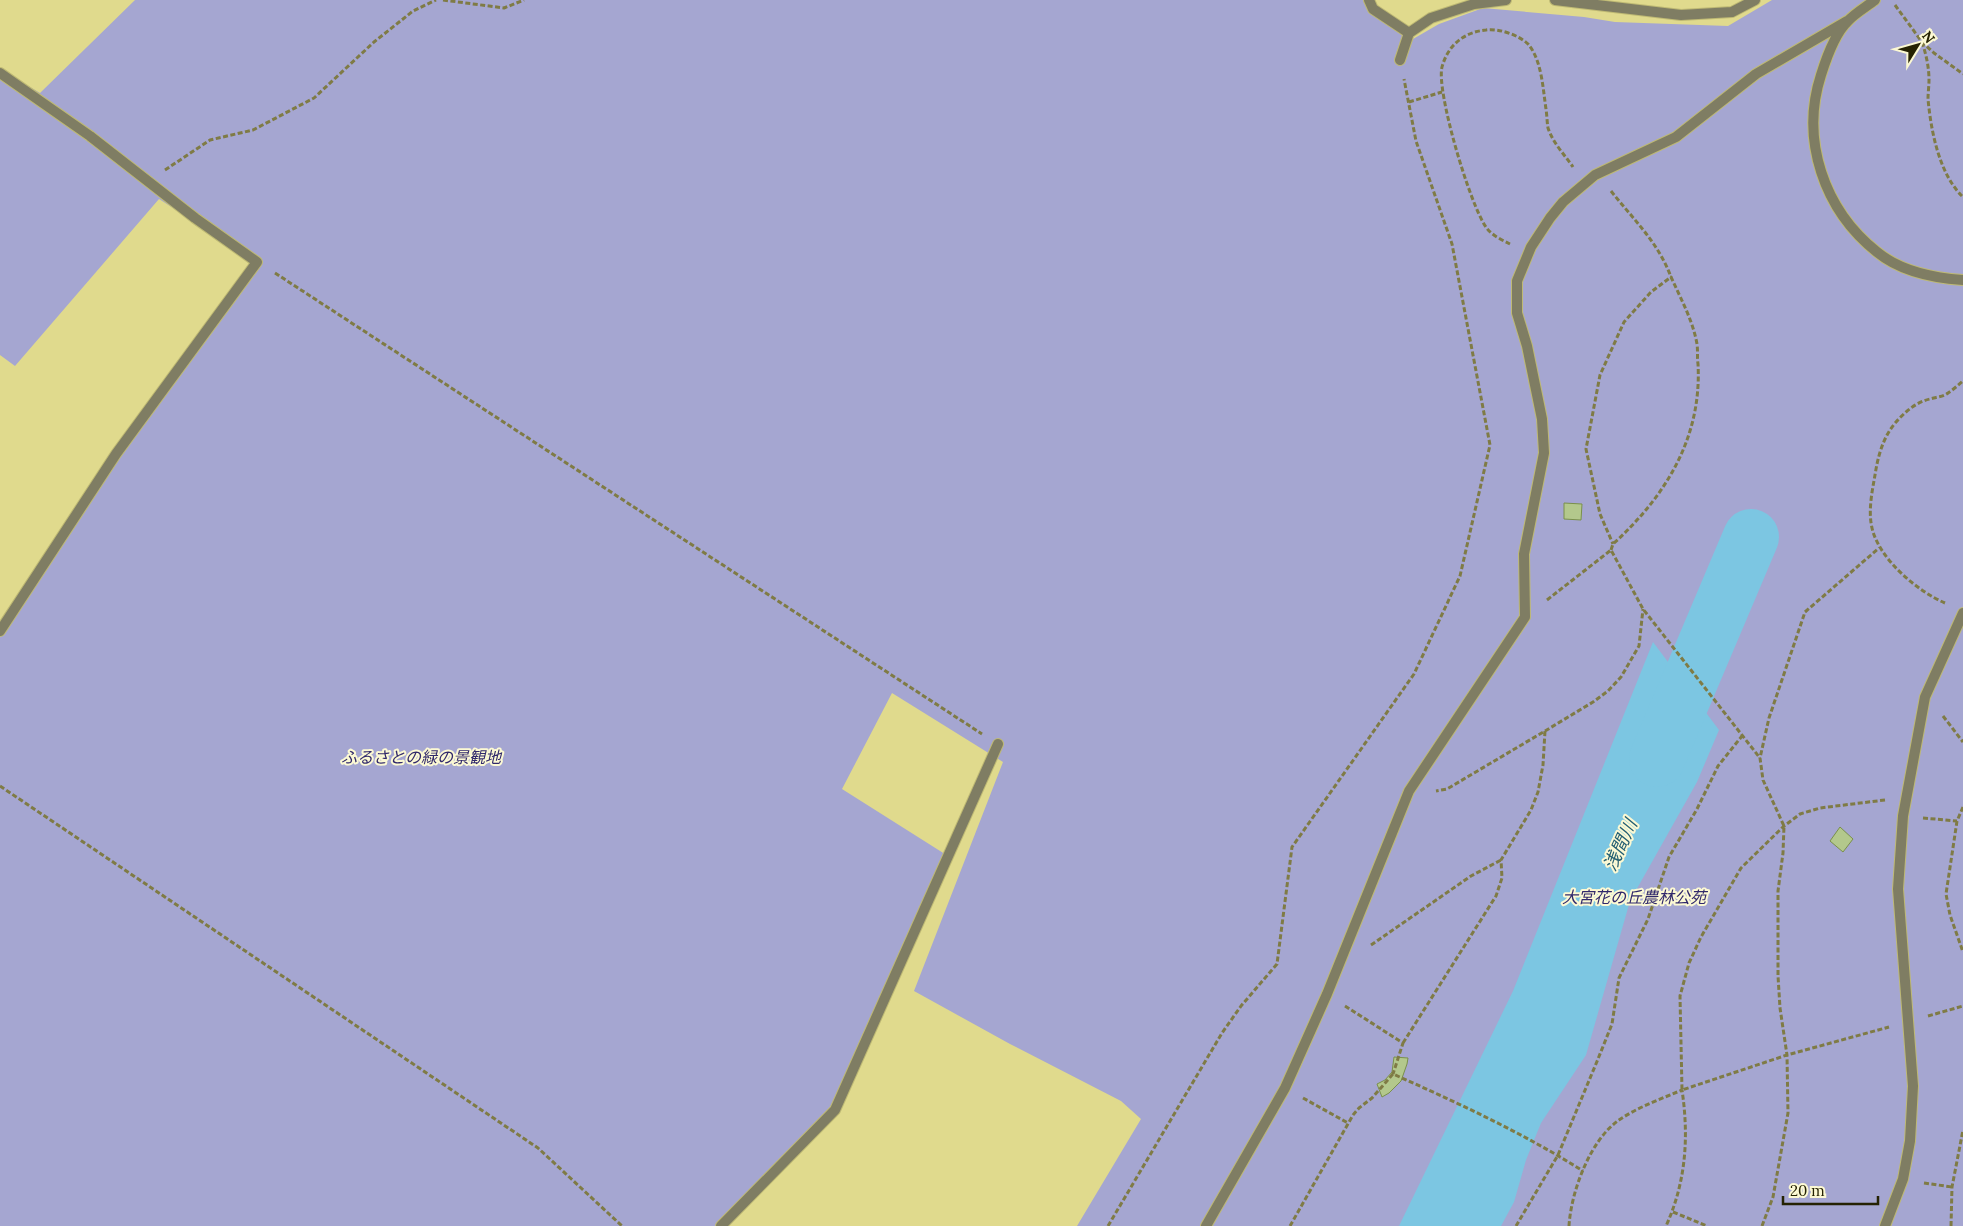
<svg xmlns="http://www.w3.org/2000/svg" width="1963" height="1226" font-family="Lora,'Noto Sans JP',serif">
  <rect width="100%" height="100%" fill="#e0da8d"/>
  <path fill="#a5a6d1" d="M135,0H1369L1409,33L1401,57L1413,39L1439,24L1483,8L1584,17L1615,22L1728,26L1772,0H1963V1226H1077L1141,1119L1121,1101L1010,1044L914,991L1003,762L892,693L842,789L948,856L835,1110L722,1226H0V631L116,454L257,262L159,199L15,366L0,355V69L40,93Z"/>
  <path fill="#7cc6e2" d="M1653,642L1719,730L1697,782L1630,901L1586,1055L1541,1123L1526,1160L1514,1202L1501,1226H1399L1513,991Z"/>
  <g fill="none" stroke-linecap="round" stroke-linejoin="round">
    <path stroke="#7cc6e2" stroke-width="56" d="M1657,759L1751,537"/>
  </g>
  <path fill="#b3c88c" stroke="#7a904b" d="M1564,503L1582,504L1581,520L1564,519Z
    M1840,827L1853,839L1843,852L1830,841Z
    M1394,1057L1408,1058L1407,1064L1401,1081L1389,1093L1382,1097L1377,1084L1385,1080L1392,1072Z"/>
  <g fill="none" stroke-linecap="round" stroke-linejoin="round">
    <g stroke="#beb974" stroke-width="12">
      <path id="lane" d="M1369,0L1373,9L1409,33
        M1875,0C1866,7 1855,13 1848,21C1836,32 1826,59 1821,75C1800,140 1824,210 1877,252C1900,271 1934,278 1963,280
        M1206,1226L1285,1088L1327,994L1409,791L1525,617L1524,554L1544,453L1542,419L1527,346L1517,313V281L1531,247L1550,218L1563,202L1595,175L1676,137L1756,74L1847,21
        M1885,1226L1903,1179L1910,1141L1913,1086L1898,889L1903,816L1925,697L1963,613"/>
    </g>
    <g stroke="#beb974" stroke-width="12">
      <path id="street" d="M1555,0L1681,15L1732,12L1755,0
        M1400,60L1409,33L1431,18L1474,4L1506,0
        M0,73L90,136L195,218L257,262L116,454L0,631
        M721,1226L835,1110L998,744"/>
    </g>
    <path stroke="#7f7b45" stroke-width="3" stroke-dasharray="5 2.5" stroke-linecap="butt" d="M443,0L504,8L524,0
      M1895,5L1922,42L1934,53L1963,74
      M1922,42C1926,54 1929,67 1929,80C1929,86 1928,93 1928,99C1931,131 1939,174 1963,197
      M1409,102L1442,92
      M165,170L210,140L253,130L314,98L374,42L413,11L436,0
      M1611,191C1633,219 1658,242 1671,277
      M1510,244C1502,240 1491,235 1486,227C1470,205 1436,91 1442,67C1448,45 1464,32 1486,30C1498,28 1519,35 1528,44C1542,60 1543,90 1546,109C1547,116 1547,122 1548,128C1553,143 1564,154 1573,167
      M275,273L982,734
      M1611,550L1613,544C1666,496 1702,437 1698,364C1697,357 1698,351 1697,344C1693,321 1681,299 1671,277L1651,292L1624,322L1600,375L1586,449L1600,514L1613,544
      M1547,600L1611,550L1643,609L1760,758
      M1945,603C1917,591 1879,559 1872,528C1868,511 1872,492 1875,475C1878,456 1883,437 1896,422C1905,412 1916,402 1930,399C1936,397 1943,397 1948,393C1953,390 1958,385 1963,381
      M1943,716L1963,742
      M1545,731L1593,702L1608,691L1621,677L1639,646L1643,609
      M0,786L538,1148L622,1226
      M1885,800L1820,808L1800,814L1784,826L1741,868L1701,937L1689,963L1680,996L1682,1090L1787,1055L1889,1027
      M1963,807L1957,821L1946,894L1950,915L1963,952
      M1923,818L1957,821
      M1371,945L1471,876L1501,860
      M1345,1006L1403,1043L1393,1074
      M1928,1016L1963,1006
      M1403,1043L1496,896L1502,878L1501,860L1531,810L1538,792L1543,765L1545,731L1447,789L1436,791
      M1303,1098L1348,1123
      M1924,1183L1952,1187
      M1673,1212L1707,1226
      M1108,1226L1222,1033L1241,1006L1277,964L1292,847L1414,674L1460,576L1490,445L1452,244L1416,141L1404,79
      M1290,1226L1353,1115L1359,1108L1372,1098L1393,1074C1458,1103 1523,1133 1583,1171
      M1516,1226L1558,1155L1598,1059L1612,1024L1619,978L1648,919L1669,857L1697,809L1718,766L1742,736
      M1569,1226C1571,1192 1590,1140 1619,1120C1638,1107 1661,1099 1682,1090C1689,1137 1686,1182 1666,1226
      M1762,1226L1773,1197L1788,1113L1787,1055L1780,1008L1778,976V891L1783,853L1784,826L1763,780L1760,758L1769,718L1805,612L1879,548
      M1951,1226L1952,1187L1963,1130"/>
    <use href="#lane" stroke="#7f7d63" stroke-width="10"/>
    <use href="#street" stroke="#7f7d63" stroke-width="10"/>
  </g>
  <g text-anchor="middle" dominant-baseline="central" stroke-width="4" stroke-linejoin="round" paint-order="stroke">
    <g font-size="16" font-style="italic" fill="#30286b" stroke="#fcf9d4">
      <text x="421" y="757">ふるさとの緑の景観地</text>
      <text x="1634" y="897">大宮花の丘農林公苑</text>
    </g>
    <g font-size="18" font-style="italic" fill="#235e72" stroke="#fcf9d4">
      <text transform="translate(1620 845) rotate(-65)">浅間川</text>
    </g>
  </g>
  <g transform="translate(1918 45) rotate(53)" stroke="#fcf9d4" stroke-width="4" paint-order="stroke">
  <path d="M0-4L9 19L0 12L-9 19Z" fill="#252203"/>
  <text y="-8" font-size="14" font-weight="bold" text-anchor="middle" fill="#252203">N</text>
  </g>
  <path d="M1783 1196v8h95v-8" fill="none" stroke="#252203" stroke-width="2.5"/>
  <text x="1790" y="1196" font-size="15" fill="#252203" stroke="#fcf9d4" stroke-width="4" paint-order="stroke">20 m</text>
</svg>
